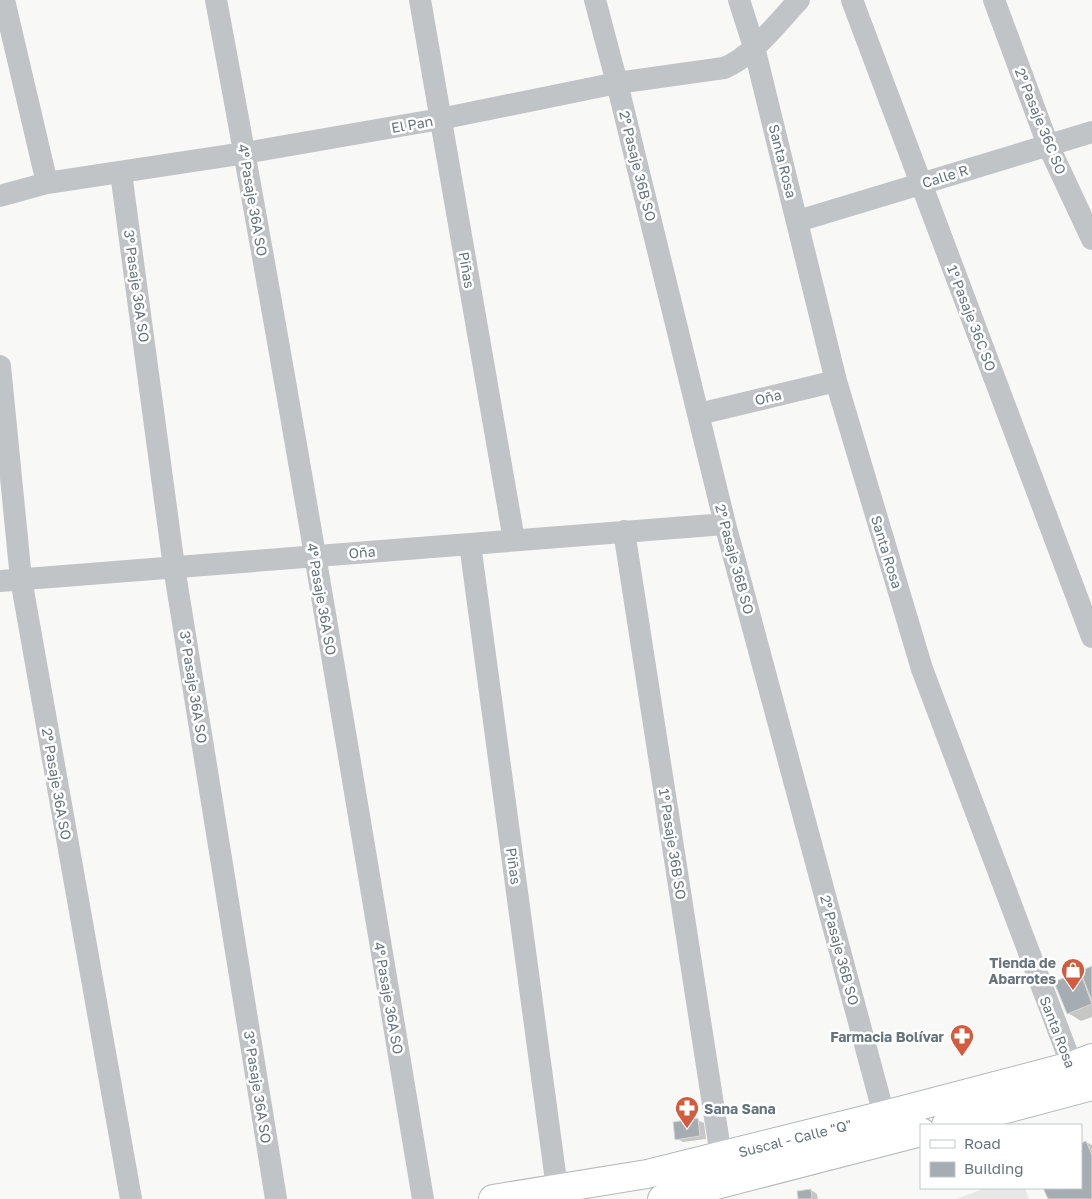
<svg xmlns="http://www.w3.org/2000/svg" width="1092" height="1199" font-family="'Golos Text',sans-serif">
  <rect width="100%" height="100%" fill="#f8f8f6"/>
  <path fill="#e6e7e6" d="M986,1188H1025L1029,1199H956Z"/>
  <path fill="#0003" d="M1092,967V1017L1081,1021L1068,1013L1056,982Z
    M697,1120L704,1123L706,1139L683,1142L677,1139Z
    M1086,1142L1092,1145V1199H1049L1045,1188H1081V1145Z
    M811,1190L817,1194L818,1199H800Z"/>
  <path fill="#a5adb2" stroke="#dadad8" d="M1092,966V1001L1080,971Z
    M1080,971L1092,1004L1067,1014L1054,982Z
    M698,1118L700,1136L675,1140L673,1122Z
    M1086,1141L1092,1155V1199H1048L1043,1188H1081V1143Z
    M811,1189L812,1199H798L797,1191Z"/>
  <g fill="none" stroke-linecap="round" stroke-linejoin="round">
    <g stroke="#b2b8bc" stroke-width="30">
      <path id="secondary" d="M946,1125L1092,1086
        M493,1199L647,1174L884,1115L1071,1066L1092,1058
        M662,1199L921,1132"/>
    </g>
    <path stroke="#c0c4c7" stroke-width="22" d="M4,0L47,183
      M216,0C291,399 356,799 423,1199
      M420,0L514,540
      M595,0L617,83L725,524L884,1115
      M739,0L754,47L836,381L922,669L1078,1082
      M852,0L1092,637
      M994,0L1048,145L1092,239
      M121,173L174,567L276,1199
      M0,196L47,183L245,153L440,119L617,83L724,68C753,56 778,22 799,0
      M798,221L1092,132
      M0,366L21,579L131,1199
      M699,414L836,381
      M624,531L721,1156
      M470,544L557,1188
      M0,581L725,524"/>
    <use href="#secondary" stroke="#fff" stroke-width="28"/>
  </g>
  <defs>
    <g id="shop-pin" transform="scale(1.25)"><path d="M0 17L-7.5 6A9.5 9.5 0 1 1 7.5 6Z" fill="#d25c3d" stroke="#fff"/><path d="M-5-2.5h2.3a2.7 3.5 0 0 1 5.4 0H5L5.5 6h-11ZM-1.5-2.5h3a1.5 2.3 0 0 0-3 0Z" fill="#fff"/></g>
    <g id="pharmacy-pin" transform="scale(1.25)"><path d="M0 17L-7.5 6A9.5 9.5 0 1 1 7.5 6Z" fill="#d25c3d" stroke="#fff"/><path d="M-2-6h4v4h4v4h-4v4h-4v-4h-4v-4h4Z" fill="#fff"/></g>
  </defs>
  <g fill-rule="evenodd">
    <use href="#shop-pin" x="1073" y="970"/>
    <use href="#pharmacy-pin" x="962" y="1036"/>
    <use href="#pharmacy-pin" x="687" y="1108"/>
  </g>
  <g text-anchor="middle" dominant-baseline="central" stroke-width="5" stroke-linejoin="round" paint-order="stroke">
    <g font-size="14" fill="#66747e" stroke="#fff">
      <text transform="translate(1041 121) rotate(68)">2º Pasaje 36C SO</text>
      <text transform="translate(412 124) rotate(-10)">El Pan</text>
      <text transform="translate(783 161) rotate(76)">Santa Rosa</text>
      <text transform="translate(638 166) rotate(76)">2º Pasaje 36B SO</text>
      <text transform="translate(945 176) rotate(-17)">Calle R</text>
      <text transform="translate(253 200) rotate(80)">4º Pasaje 36A SO</text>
      <text transform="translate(467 270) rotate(80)">Piñas</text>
      <text transform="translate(137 286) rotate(82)">3º Pasaje 36A SO</text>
      <text transform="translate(972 318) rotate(69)">1º Pasaje 36C SO</text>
      <text transform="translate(768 397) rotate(-14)">Oña</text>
      <text transform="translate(362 552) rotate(-4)">Oña</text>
      <text transform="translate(887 552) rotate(73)">Santa Rosa</text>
      <text transform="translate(735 559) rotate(75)">2º Pasaje 36B SO</text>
      <text transform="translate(322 599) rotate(80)">4º Pasaje 36A SO</text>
      <text transform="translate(194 687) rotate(81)">3º Pasaje 36A SO</text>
      <text transform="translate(57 784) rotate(80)">2º Pasaje 36A SO</text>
      <text transform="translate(673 844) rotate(81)">1º Pasaje 36B SO</text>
      <text transform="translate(514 866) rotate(82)">Piñas</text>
      <text transform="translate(840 950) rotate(75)">2º Pasaje 36B SO</text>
      <text transform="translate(389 998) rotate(80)">4º Pasaje 36A SO</text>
      <text transform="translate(1058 1032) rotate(69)">Santa Rosa</text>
      <text transform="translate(258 1087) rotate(81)">3º Pasaje 36A SO</text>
      <text transform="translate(795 1138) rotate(-14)">Suscal - Calle "Q"</text>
    </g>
    <g font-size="14" font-weight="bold" fill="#66747e" stroke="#fff" text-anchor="end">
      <text x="1056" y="962">Tienda de<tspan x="1056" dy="16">Abarrotes</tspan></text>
      <text x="944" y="1036">Farmacia Bolívar</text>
      <text x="704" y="1108" text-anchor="start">Sana Sana</text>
    </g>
  </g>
  <rect x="920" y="1124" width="162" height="65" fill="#ffffff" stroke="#c2c7cb"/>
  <rect x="930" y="1140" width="25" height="8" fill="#ffffff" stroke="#c2c7cb"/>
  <text x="964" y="1149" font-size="15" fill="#66747e">Road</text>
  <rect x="930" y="1162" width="25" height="15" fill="#a5adb2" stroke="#c2c7cb"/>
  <text x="964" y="1174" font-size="15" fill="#66747e">Building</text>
</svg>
